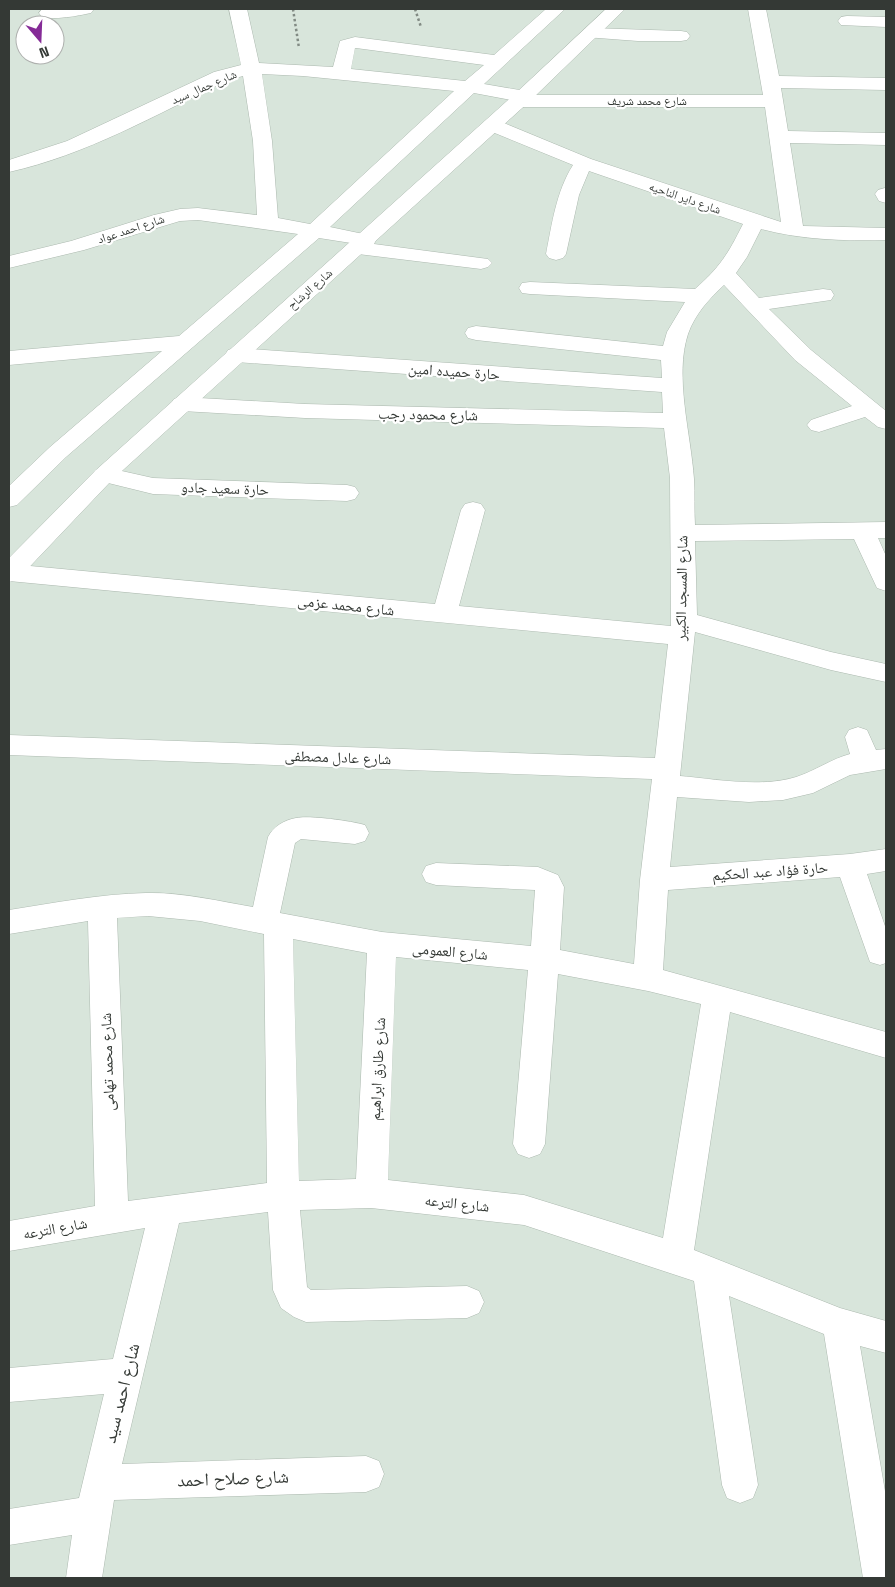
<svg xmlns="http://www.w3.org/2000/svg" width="895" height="1587" font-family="'Space Grotesk','Noto Naskh Arabic',sans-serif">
  <rect width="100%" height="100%" fill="#d8e5db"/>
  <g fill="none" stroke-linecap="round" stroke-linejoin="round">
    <g stroke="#acb9af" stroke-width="1">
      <path id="street" d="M42,9H94L91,13C77,16 56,20 42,17L39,13Z
        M229,9H247L259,63L333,67L340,41L355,37L494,55L546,9H565L484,84L531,92L533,95H763L748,9H766L779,76L886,78V90L781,88L788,131L886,133V145L790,143L803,226L886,228V240C843,241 803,240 761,229L747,257L736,273L759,298L823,289L831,290L834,295L831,300L769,309L811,350L886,411V429L878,427L865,417L819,432L811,430L807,425L811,420L852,406L795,360L724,285C709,299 695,314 688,334C674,377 691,434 694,479C695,494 694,509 695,525L886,522V538H878L886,556V591L877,588L854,539L695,541L697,615L831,652L886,664V682L831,670L695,632L680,776C716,779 760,788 796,777C815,771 831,759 850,754L845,737L849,730L858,727L867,730L876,750L886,749V769L850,775L813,793L783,800L749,802L677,797L670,867L850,854L886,849V871L867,874L886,929V963L880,965L870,962L840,877L668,890L663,970L886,1032V1058L730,1012L694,1250L840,1308L886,1321V1353L860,1346L886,1497V1578H863L824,1334L729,1296L758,1485L753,1498L740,1503L727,1498L722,1485L694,1281L524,1225L371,1208L300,1210L307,1287L311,1290L467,1286L479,1291L484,1302L479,1313L467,1318L306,1322L294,1317L281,1308L273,1290L268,1212L179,1223L122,1464L366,1456L379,1461L384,1474L379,1487L366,1492L114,1500L102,1578H66L72,1535L9,1545V1509L79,1498L104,1394L9,1402V1368L113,1359L145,1228L9,1251V1221L95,1206L88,921L9,934V910C54,903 100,894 146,893C181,892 218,901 253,907L268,837C273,827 284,820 296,818C309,815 352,821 365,825L369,833L365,841L355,844L301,839L295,843L280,913L382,932L531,946L535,890L436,885L426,882L422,874L426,866L436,863L538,867L558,875L564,887L560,950L634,964L640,880L652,779L9,755V735L655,758L668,644L9,581V564L435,604L461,510L465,504L473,502L481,504L485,510L459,606L671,626L670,478L664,428L305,418L182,411L174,409L171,404L174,399L182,397L305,404L663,413L662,392L236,362L228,360L225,355L228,350L236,348L662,378L661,360L476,340L468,338L465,333L468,328L476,326L663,346L667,332L685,302L530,294L522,293L519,288L522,283L530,282L695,289C720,267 728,254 743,224L589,171L579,195L566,254L563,258L556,260L549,258L546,254C552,224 556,192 573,165L485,129L482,125L485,121H499L591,159L781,222L765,107H520L513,105L511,100L474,93L330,227L373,236L376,240L374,244L488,259L492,263L488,267L481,269L358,254L351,252L348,248L351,243L319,238L66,457L17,505L9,507V486L50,447L162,351L9,365V351L179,336L298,234L198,220L180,221L84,250L9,268V256L71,241L154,215L180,209L198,208L257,215L253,141L243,76L228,80C157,114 86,155 9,172V160L67,141L214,72L241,65ZM355,48H356L484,65L465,81L351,69ZM262,74L303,76L454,91L310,224L278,218L272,141ZM148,916L200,921L264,934L267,1183L128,1201L117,918ZM293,939L367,953L356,1179L299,1181ZM396,957L528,970L513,1144L518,1154L529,1158L540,1154L545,1144L558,974L648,991L701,1004L663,1238L524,1195L388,1180Z
        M847,16L886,17V27L841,25L838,21L841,17Z
        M591,28L681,31L687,32L690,36L687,40L681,41H638L585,37L582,33L585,29Z
        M885,188H886V203L879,201L875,194L878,190Z
        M104,467L153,478L347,485L355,487L359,493L355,499L347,501L153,494L96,480L92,475L96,470Z"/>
    </g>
    <g stroke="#acb9af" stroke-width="1">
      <path id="secondary" d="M606,9H625L531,100L112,480L18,579L9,582V558L96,470L517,92Z"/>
    </g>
    <path stroke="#828b84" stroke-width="2.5" stroke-dasharray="2.5 2.5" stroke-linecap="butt" d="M293,9L299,48
      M415,9L421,27"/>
    <use href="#street" fill="#fff" fill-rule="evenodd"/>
    <use href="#secondary" fill="#fff" fill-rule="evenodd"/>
  </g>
  <g text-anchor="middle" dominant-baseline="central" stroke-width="4.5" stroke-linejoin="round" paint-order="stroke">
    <g font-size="12" fill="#343935" stroke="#fff">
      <text transform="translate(204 87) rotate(-23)">شارع جمال سيد</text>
      <text x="647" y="101">شارع محمد شريف</text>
      <text transform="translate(685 198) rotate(19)">شارع داير الناحيه</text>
      <text transform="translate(131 229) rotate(-18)">شارع احمد عواد</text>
      <text transform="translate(310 289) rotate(-41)">شارع الرشاح</text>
    </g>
    <g font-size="15" fill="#343935" stroke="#fff">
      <text transform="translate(454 371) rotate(4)">حارة حميده امين</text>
      <text transform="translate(428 414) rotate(1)">شارع محمود رجب</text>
      <text transform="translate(225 488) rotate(2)">حارة سعيد جادو</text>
      <text transform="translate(681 588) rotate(-89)">شارع المسجد الكبير</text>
      <text transform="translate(346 605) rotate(6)">شارع محمد عزمى</text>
      <text transform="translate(338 757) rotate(2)">شارع عادل مصطفى</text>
      <text transform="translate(770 871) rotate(-4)">حارة فؤاد عبد الحكيم</text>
      <text transform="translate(450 951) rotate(5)">شارع العمومى</text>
      <text transform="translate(107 1062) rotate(-92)">شارع محمد تهامى</text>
      <text transform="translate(377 1069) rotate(-87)">شارع طارق ابراهيم</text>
      <text transform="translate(457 1203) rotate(6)">شارع الترعه</text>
      <text transform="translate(55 1228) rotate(-10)">شارع الترعه</text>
    </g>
    <g font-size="18" fill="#343935" stroke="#fff">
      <text transform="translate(121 1393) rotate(-76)">شارع احمد سيد</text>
      <text transform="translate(233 1478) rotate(-2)">شارع صلاح احمد</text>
    </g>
  </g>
  <rect width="895" height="1587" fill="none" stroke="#343935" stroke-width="20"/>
  <g transform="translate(40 40) rotate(161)"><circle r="24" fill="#ffffff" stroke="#aeb0ae"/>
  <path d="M0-4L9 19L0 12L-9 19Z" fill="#852b97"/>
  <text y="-8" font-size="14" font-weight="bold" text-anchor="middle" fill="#343935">N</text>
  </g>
</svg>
